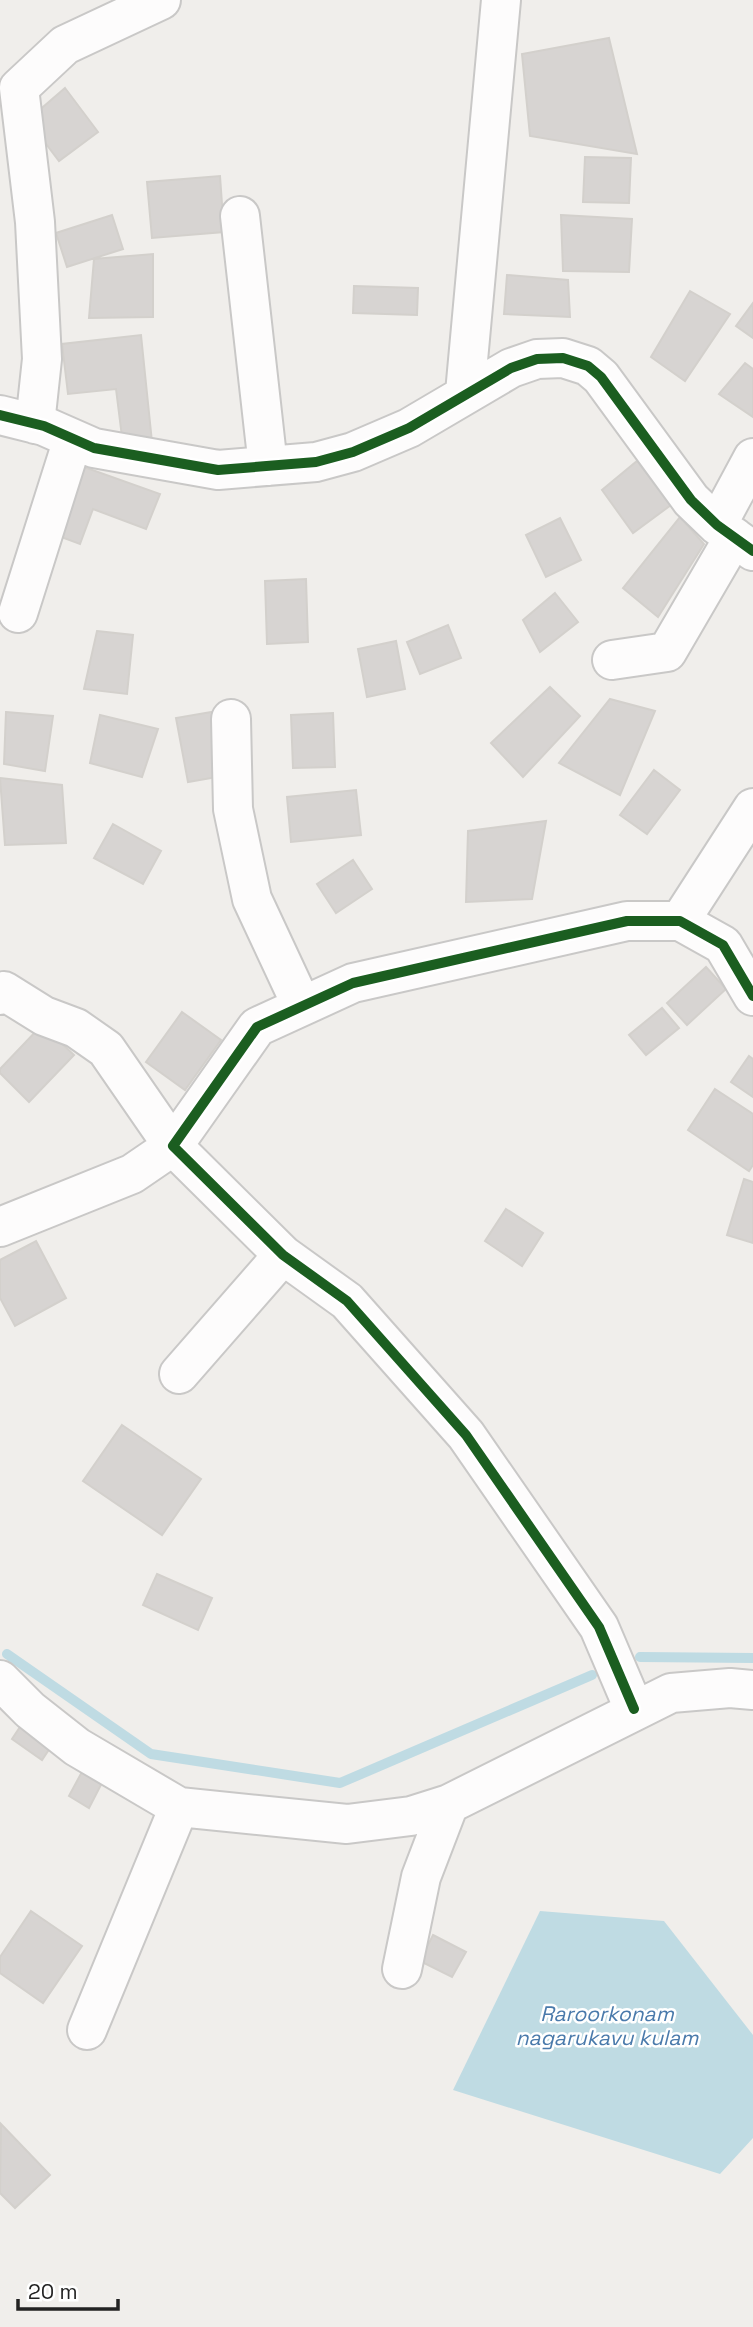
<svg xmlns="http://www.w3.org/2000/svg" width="753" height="2327" font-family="'Space Grotesk',sans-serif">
  <rect width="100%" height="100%" fill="#f0eeeb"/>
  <path fill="#bfdbe3" d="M540,1911L664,1921L753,2035V2138L720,2174L453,2090Z"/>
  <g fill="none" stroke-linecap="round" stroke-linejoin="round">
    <path stroke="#bfdbe3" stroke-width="10" d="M7,1654L151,1754L340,1783L592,1675
      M640,1657L753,1658"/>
  </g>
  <path fill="#d7d4d2" stroke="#d3d0cc" stroke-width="2" d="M609,38L637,154L530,136L522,54Z
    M65,88L98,132L59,161L28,120Z
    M585,157L631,158L629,203L583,202Z
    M220,176L224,232L152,238L147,182Z
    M112,215L123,249L67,267L56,233Z
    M561,215L632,219L629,272L563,271Z
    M153,254V317L89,318L94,259Z
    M507,275L568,280L570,317L504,314Z
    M354,286L418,288L417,315L353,313Z
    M690,291L730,314L685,381L651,357Z
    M753,303V338L736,326Z
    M141,335L152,442L123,445L116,389L68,394L62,344Z
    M745,363L753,369V417L719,394Z
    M53,456L160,494L146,529L93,509L80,544L26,524Z
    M637,461L671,505L633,533L602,490Z
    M680,517L704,544L658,617L623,588Z
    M560,518L581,560L546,577L526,535Z
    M306,579L308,642L267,644L265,581Z
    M555,593L578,622L540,652L523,620Z
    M448,625L461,658L420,674L407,642Z
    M97,631L133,635L127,694L84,689Z
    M396,641L405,689L367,697L358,649Z
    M550,687L580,716L523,777L491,743Z
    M610,699L655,711L620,795L559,763Z
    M229,709L240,773L188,782L176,718Z
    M6,712L53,716L45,771L4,764Z
    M333,713L335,767L293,768L291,715Z
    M100,715L158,729L142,777L90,763Z
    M654,770L680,790L647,834L620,815Z
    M0,778L62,785L66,843L5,845Z
    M356,790L361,835L291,842L287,797Z
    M546,821L532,899L466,902L468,831Z
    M113,824L161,851L143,884L94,858Z
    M353,860L372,889L336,913L317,884Z
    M706,967L726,989L687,1025L667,1003Z
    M662,1008L679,1028L646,1055L629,1035Z
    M182,1012L221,1040L185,1090L146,1062Z
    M42,1025L74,1055L29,1102L0,1073V1069Z
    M749,1056L753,1059V1097L731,1082Z
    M715,1089L753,1114V1165L749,1171L688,1130Z
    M744,1179L753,1182V1243L727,1235Z
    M506,1209L543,1233L522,1266L485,1241Z
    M36,1241L66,1298L15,1326L0,1298V1260Z
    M122,1425L201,1479L162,1535L83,1481Z
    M157,1574L212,1598L198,1630L143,1605Z
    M24,1721L54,1742L42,1760L12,1739Z
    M84,1768L104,1779L89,1808L69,1796Z
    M31,1911L82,1946L43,2003L0,1973V1957Z
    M433,1935L466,1952L452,1977L420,1961Z
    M1,2124L50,2175L15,2208L0,2193Z"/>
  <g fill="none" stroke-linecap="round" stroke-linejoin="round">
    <g stroke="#c9c8c7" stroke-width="42">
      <path id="street" d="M240,216L268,466
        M465,393L501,0
        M0,415L44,426L94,448L218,470L316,462L353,452L409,428L511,368L537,359L563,358L588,366L601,377L691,500L717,525L753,551
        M35,424L42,359L35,222L19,88L65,45L161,0
        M717,525L753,458
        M18,613L73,439
        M612,660L667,652L734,537
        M231,719L233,809L252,899L301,1004
        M680,921L753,808
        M0,995L4,991L44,1016L76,1028L106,1049L173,1146L132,1174L0,1227
        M179,1374L283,1255
        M0,1680L30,1710L77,1747L179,1807L347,1824L411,1816L449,1804L671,1693L730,1688L753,1690
        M634,1709L599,1627L466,1435L347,1301L283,1255L173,1146L257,1027L353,983L627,921H680L723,945L753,996
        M402,1969L421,1877L449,1804
        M87,2030L179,1807"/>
    </g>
    <use href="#street" stroke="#fdfcfc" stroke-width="38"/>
    <g stroke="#fff" stroke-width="15">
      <path id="cycleway" d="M0,415L44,426L94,448L218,470L316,462L353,452L409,428L511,368L537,359L563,358L588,366L601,377L691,500L717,525L753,551
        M634,1709L599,1627L466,1435L347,1301L283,1255L173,1146L257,1027L353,983L627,921H680L723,945L753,996"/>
    </g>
    <use href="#cycleway" stroke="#1b5e20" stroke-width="10"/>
  </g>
  <g text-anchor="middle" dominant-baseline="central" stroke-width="5" stroke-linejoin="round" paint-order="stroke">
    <g font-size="21" font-style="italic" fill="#4a7aab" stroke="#fff">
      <text x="607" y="2013">Raroorkonam<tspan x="607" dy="24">nagarukavu kulam</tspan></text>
    </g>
  </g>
  <path d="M18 2299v10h100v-10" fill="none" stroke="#222222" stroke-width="3.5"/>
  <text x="28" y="2299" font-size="21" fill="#222222" stroke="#ffffff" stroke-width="5" paint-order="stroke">20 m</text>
</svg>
